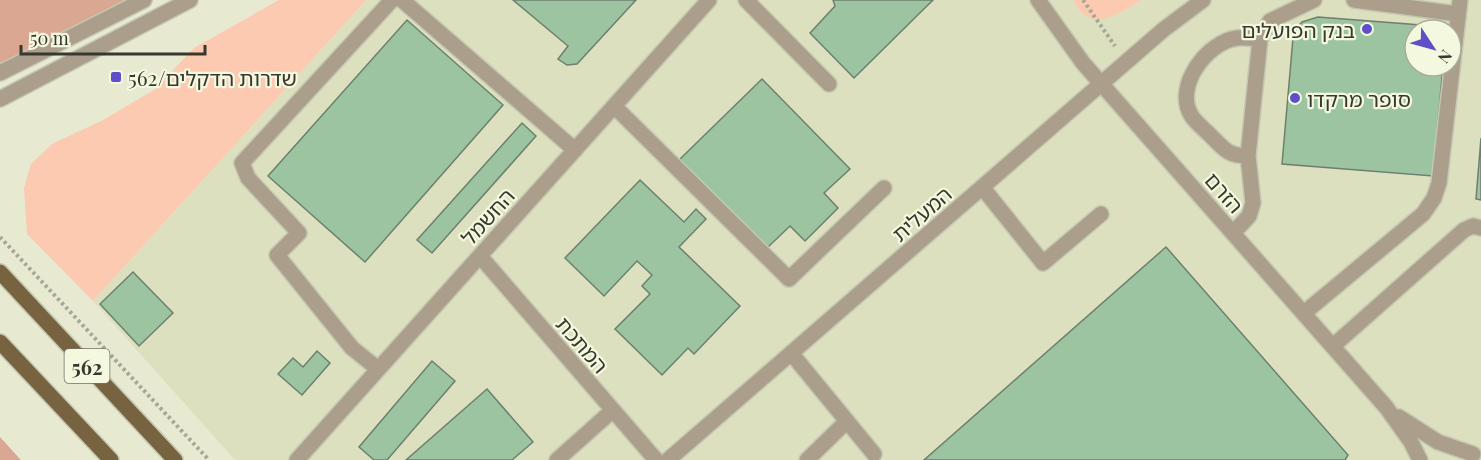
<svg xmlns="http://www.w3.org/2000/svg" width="1481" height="460" font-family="'Playfair Display','Noto Sans Hebrew',serif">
  <rect width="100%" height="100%" fill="#e7ead1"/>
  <path fill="#dce0bf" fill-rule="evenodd" d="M366,0H1073L1077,7L1119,14L1141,0H1481V460H235L93,301ZM1415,30H1451V66H1415Z"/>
  <path fill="#fcc9b1" d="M279,0H366L93,301L27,234L24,188L31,164L52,144L103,120L154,90L194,48Z
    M1073,0H1141C1118,15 1090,34 1073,0Z"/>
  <path fill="#daa892" d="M0,0H126L41,46L0,63Z
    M0,437L20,459L21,460H0Z"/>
  <path fill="#9cc4a0" stroke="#6d806f" stroke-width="1.5" d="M513,0H636L577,64L567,65L558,59L568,46Z
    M833,0H933L854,78L810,33L835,6Z
    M1318,17L1447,27V30H1415V66H1443L1433,176L1282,164L1293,38L1296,29L1302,22Z
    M407,20L503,105L365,262L268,176Z
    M762,79L850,169L824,193L838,208L805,241L790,226L766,249L679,160Z
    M522,123L536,136L432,253L417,240Z
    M1481,138V200L1476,199Z
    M640,180L684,222L696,209L706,219L679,247L740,306L694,354L688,348L662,375L615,329L650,294L642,286L652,275L637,261L604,296L565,258Z
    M1166,247L1348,455L1345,460H924Z
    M133,272L173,313L139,346L100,304Z
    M317,351L330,363L302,395L278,374L293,358L303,367Z
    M432,361L455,381L387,460H374L359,447Z
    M487,389L533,442L512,460H406Z"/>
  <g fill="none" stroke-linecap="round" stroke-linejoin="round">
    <g stroke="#c4c7b1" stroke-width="18">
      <path id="minor" d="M402,0L575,150
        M746,0L829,84
        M1038,0L1083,63L1386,407L1411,442L1420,460
        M1354,0L1458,14
        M0,73L144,0
        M0,99L190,0
        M614,106L789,279L884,188
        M1248,156C1228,156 1224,149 1210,135C1204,129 1195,122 1191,115C1174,86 1207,42 1237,38C1244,37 1253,39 1260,39
        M982,187L1043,263L1101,214
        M1233,233L1249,216L1253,203L1248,156L1260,39L1270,21L1314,0
        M480,256L656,460
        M1304,313L1423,214L1434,198L1439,183L1460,0
        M1333,346L1464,230L1473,226L1481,228
        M791,353L874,454
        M378,369L352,348L277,255L299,233L248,178L242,163L392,0
        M1399,417L1438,442L1473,454
        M297,460L709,0
        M557,460L613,410
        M668,460L1163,30L1203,0
        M807,460L847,421"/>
    </g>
    <g stroke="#c4c7b1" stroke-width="18">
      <path id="major" d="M0,272L175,460
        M0,342L111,460"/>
    </g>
    <path stroke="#a6a895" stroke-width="4" stroke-dasharray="3 3" stroke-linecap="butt" d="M1083,0L1115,46
      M0,237L209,460"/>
    <use href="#minor" stroke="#ab9f8c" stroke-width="15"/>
    <use href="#major" stroke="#786340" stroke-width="15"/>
  </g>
  <g fill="#5e4fc8" stroke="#f4f8de" stroke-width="2">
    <circle cx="1367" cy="29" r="6"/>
    <rect x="110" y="71" width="12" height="12" rx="3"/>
    <circle cx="1295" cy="98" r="6"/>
  </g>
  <g text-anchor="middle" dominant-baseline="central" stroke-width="4.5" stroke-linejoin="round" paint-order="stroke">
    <rect fill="#f4f8de" stroke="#707264" stroke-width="1.5" x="64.5" y="349" width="45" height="34" rx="4.5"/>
    <g font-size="20" font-weight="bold" fill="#37392f">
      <text x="87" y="366">562</text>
    </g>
    <g font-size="21" fill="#37392f" stroke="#f4f8de" text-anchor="start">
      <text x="1355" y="29" text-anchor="end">בנק הפועלים</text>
      <text x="128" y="77">שדרות הדקלים/562</text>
      <text x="1307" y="98">סופר מרקדו</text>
    </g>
    <g font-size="21" fill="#37392f" stroke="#f4f8de">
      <text transform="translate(1225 192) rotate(49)">הזרם</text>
      <text transform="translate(921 213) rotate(-41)">המעלית</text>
      <text transform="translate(487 216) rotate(-48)">החשמל</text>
      <text transform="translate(583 344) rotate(49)">המתכת</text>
    </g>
  </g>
  <g transform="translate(1433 48) rotate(126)"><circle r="28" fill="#f4f8de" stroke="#a8ac98" stroke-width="1.5"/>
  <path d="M0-4.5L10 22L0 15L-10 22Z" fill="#5e4fc8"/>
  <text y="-9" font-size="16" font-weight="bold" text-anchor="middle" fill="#37392f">N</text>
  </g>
  <path d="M21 45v9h184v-9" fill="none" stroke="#37392f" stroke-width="3"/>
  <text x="30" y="45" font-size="18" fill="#37392f" stroke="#f4f8de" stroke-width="4.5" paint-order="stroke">50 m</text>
</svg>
